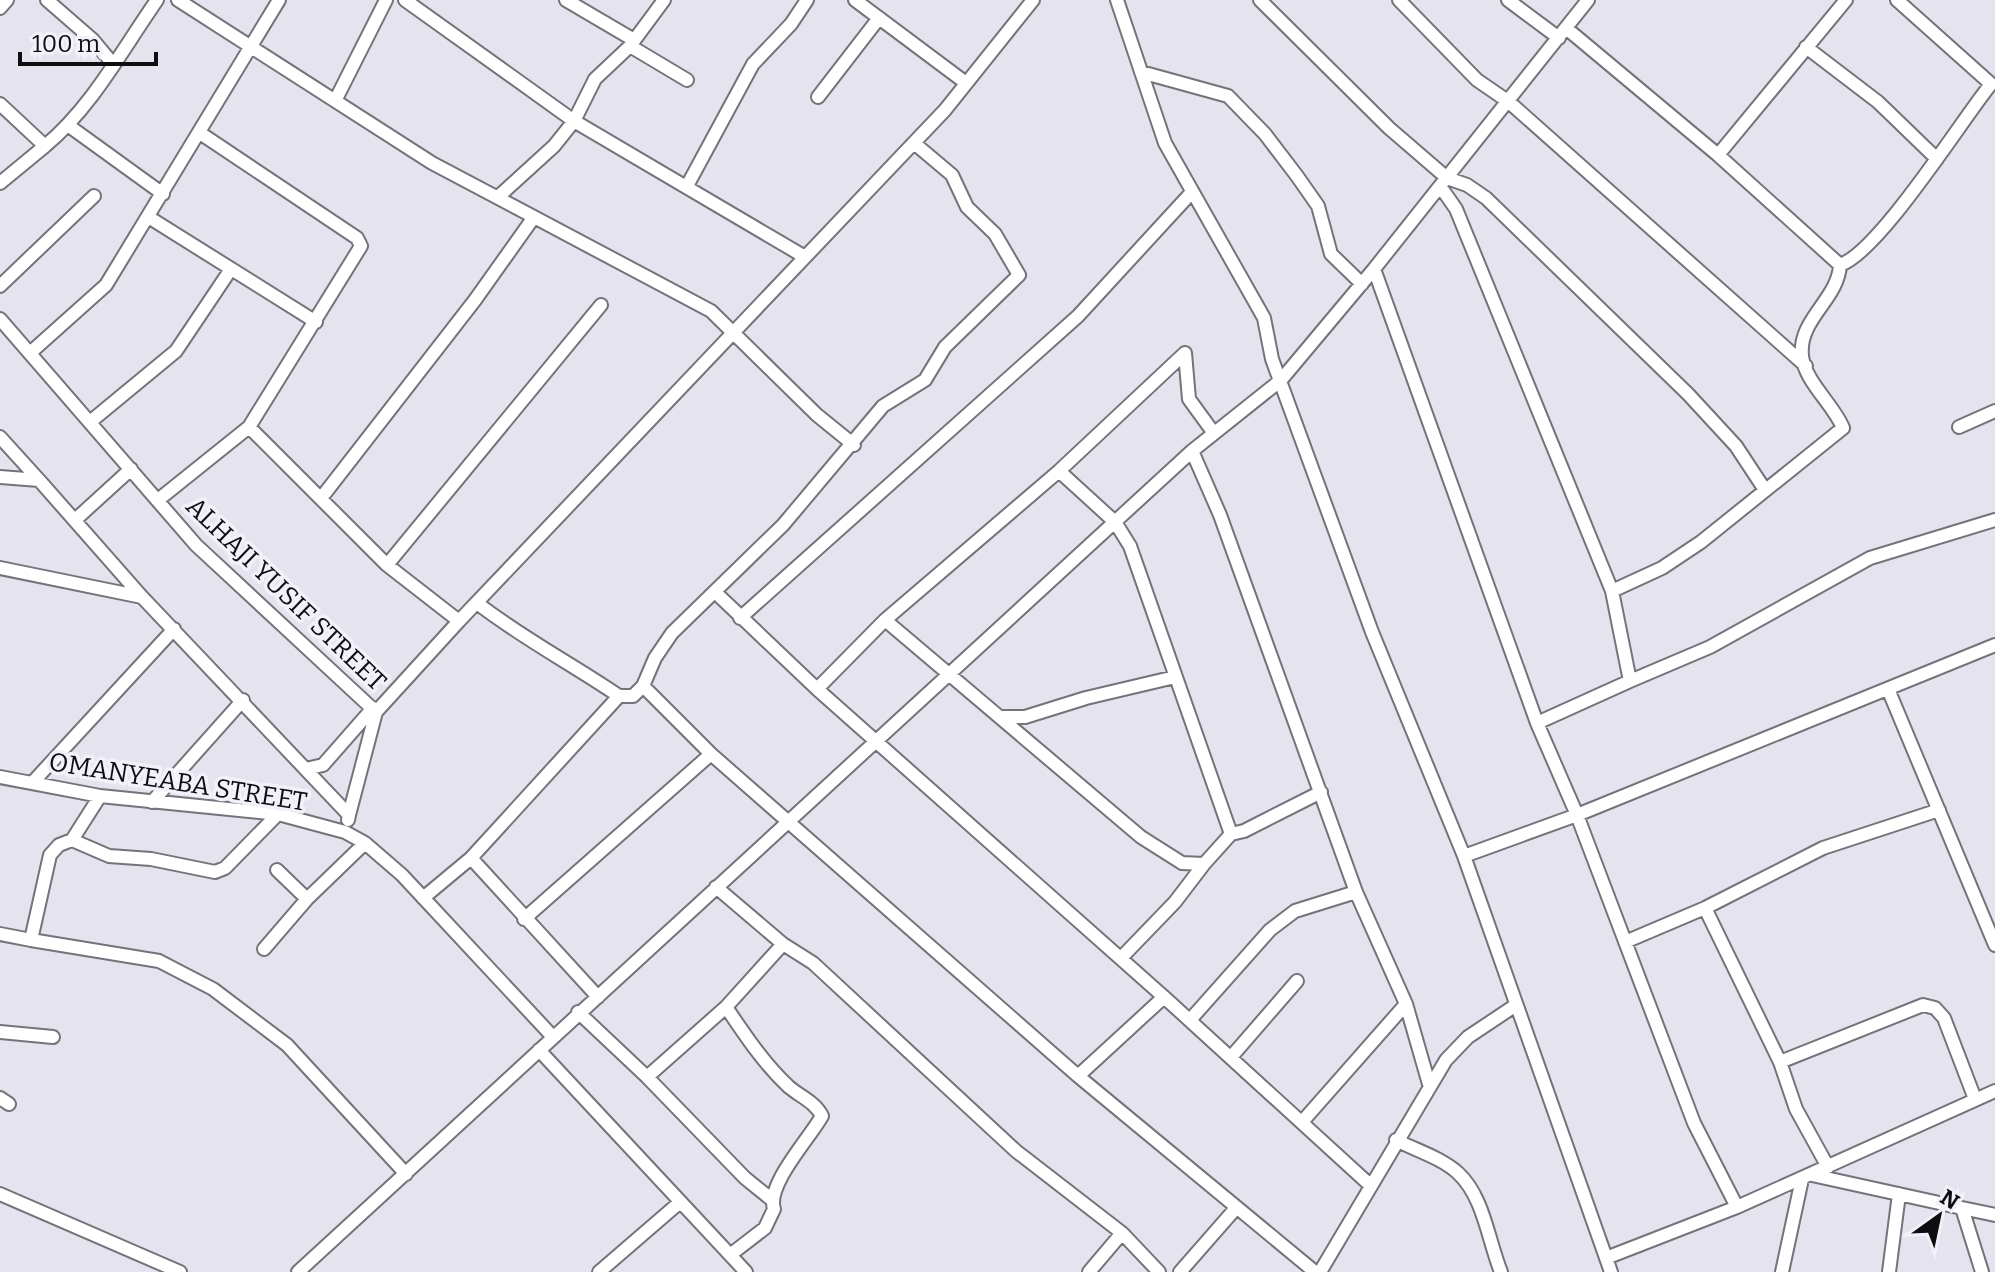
<svg xmlns="http://www.w3.org/2000/svg" width="1995" height="1272" font-family="Bitter,serif">
  <rect width="100%" height="100%" fill="#e5e3ed"/>
  <g fill="none" stroke-linecap="round" stroke-linejoin="round">
    <g stroke="#74727a" stroke-width="16">
      <path id="minor" d="M47,0L93,40L113,64
        M178,0L432,163L534,217L475,300L322,497
        M405,0L574,121L805,257
        M566,0L634,40
        M855,0L966,83
        M1117,0L1165,143L1264,318L1272,359L1372,632L1464,856L1611,1272
        M1260,0L1389,128L1447,178L1467,185L1486,198L1688,394L1736,446L1765,490
        M1399,0L1477,80L1509,102L1806,366
        M1508,0L1559,38
        M0,8L7,0
        M1566,28L1718,155L1840,265
        M630,46L687,80
        M1806,47L1878,102L1937,159
        M1141,72L1228,96L1265,134L1297,176L1318,206L1331,254L1362,284
        M818,97L879,18
        M335,101L386,0
        M0,104L45,146L0,183
        M69,126L163,194
        M200,133L357,238L361,246L249,427
        M45,146C92,107 122,50 157,0
        M1718,155L1846,0
        M687,186L753,64L791,24L807,0
        M1440,186L1456,209L1612,591L1630,681L1537,723
        M498,197L554,146L574,121L595,79L630,46L664,0
        M534,217L711,311L817,415L854,445
        M150,218L316,322
        M1840,265C1879,252 1961,121 1991,84L1897,0
        M1374,269L1537,723L1577,815L1694,1123L1737,1207
        M0,286L94,196
        M0,319L196,545L376,712L349,815
        M30,353L106,285L279,0
        M1185,353L1189,399L1213,432
        M90,422L176,351L231,269
        M1959,427L1995,411
        M0,437L39,480
        M1192,451L1220,515L1356,892L1406,1004L1429,1084
        M1059,471L1115,522L1130,546L1231,834
        M0,477L39,480L142,597L349,815L348,820
        M158,500L249,427L387,565L459,621L376,712
        M75,520L131,469
        M387,565L601,305
        M0,568L142,597
        M1612,591L1662,568L1701,542L1843,428C1834,405 1805,382 1802,356C1798,319 1838,300 1840,265
        M477,603C522,638 572,664 619,696
        M740,618L1078,316L1192,192
        M885,620L1141,837L1182,863L1204,864L1231,834L1244,831L1321,792
        M459,621L945,110L1033,0
        M1630,681L1710,647L1870,558L1995,520
        M643,686L711,754L1078,1076L1164,997L817,689L715,592
        M817,689L885,620L1059,471L1185,353
        M1888,689L1995,945
        M1003,717H1025L1086,698L1175,677
        M306,769L323,765L373,708
        M0,777L100,796L278,814L345,832L365,843L402,875L553,1037
        M33,782L174,629
        M152,802L243,700
        M72,840L109,856L151,859L215,872L225,868L278,814
        M1464,856L1577,815L1995,645
        M471,858L598,997
        M716,887L783,944L813,963L1016,1151L1122,1233L1159,1272
        M423,898L471,858L619,696H633L643,686L655,658L672,633L783,525L883,406L925,380L945,347L1019,275L995,234L967,207L952,175L914,143
        M307,899L365,843
        M1705,908L1780,1062L1796,1109L1828,1167
        M524,919L711,754
        M0,934L31,940L50,855L59,845L72,840L100,796
        M31,940L159,961L213,989L287,1045L406,1174
        M1625,942L1705,908L1823,848L1939,810
        M264,949L307,899L277,870
        M1121,958L1175,902L1204,864
        M1164,997L1370,1185
        M726,1007C745,1035 764,1064 789,1087C801,1097 815,1102 822,1116C809,1139 766,1185 774,1209L765,1228L730,1255
        M578,1012L647,1077L745,1178L771,1199
        M1190,1020L1270,930L1295,911L1356,892
        M0,1032L53,1037
        M539,1050L746,1272
        M1232,1056L1297,981
        M1780,1062L1923,1005L1935,1008L1944,1018L1975,1099
        M1078,1076L1315,1272
        M647,1077L726,1007L783,944
        M0,1098L9,1104
        M1302,1122L1406,1004
        M1396,1140C1415,1150 1442,1158 1458,1173C1484,1197 1488,1240 1501,1272
        M1812,1175L1962,1208L1982,1272
        M0,1194L180,1272
        M1962,1208L1995,1215
        M1606,1258L1737,1207L1995,1091
        M298,1272L1192,451L1281,380L1374,269L1588,0
        M599,1272L679,1203
        M1089,1272L1122,1233
        M1180,1272L1236,1208
        M1320,1272L1446,1060L1468,1037L1516,1005
        M1782,1272L1802,1179
        M1889,1272L1899,1194"/>
    </g>
    <use href="#minor" stroke="#fff" stroke-width="12"/>
  </g>
  <g text-anchor="middle" dominant-baseline="central" stroke-width="7" stroke-linejoin="round" paint-order="stroke">
    <g font-size="26" fill="#0e0d10" stroke="#f3f0fa">
      <text transform="translate(286 594) rotate(44)">ALHAJI YUSIF STREET</text>
      <text transform="translate(178 782) rotate(9)">OMANYEABA STREET</text>
    </g>
  </g>
  <g transform="translate(1939 1216) rotate(33)" stroke="#f3f0fa" stroke-width="6" paint-order="stroke">
  <path d="M0-6L14 30L0 20L-14 30Z" fill="#0e0d10"/>
  <text y="-12" font-size="22" font-weight="bold" text-anchor="middle" fill="#0e0d10">N</text>
  </g>
  <path d="M20 52v12h136v-12" fill="none" stroke="#0e0d10" stroke-width="4"/>
  <text x="32" y="52" font-size="24" fill="#0e0d10" stroke="#f3f0fa" stroke-width="6" paint-order="stroke">100 m</text>
</svg>
